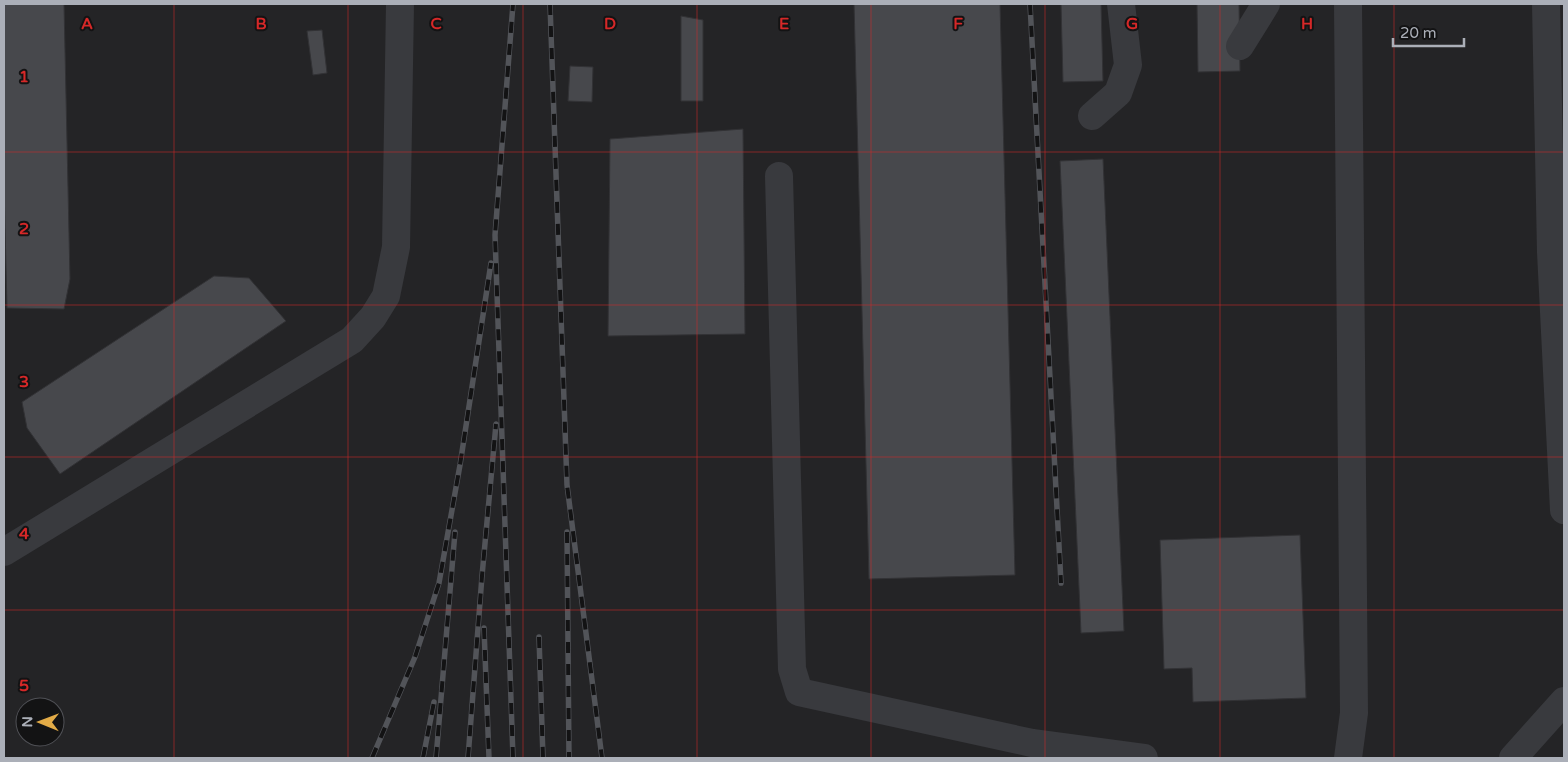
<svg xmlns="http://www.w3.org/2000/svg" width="1568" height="762" font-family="'Varela Round',sans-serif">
  <rect width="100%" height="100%" fill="#181819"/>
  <path fill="#242426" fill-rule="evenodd" d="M4,4H1564V758H4ZM25,707H55V737H25Z"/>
  <path fill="#47484c" stroke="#323235" d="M4,4H64L70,279L64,309L7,308L4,187Z
    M854,4H1000L1015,575L869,579Z
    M1061,4H1101L1103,81L1063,82Z
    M1197,4H1239L1240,71L1198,72Z
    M681,16L703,20V101H681Z
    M322,30L327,73L313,75L307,31Z
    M570,66L593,67L592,102L568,101Z
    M743,129L745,334L608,336L610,139Z
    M1103,159L1124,631L1081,633L1060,161Z
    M214,276L249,278L286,321L60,474L27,428L22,402Z
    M1300,535L1306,698L1193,702L1192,668L1164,669L1160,540Z"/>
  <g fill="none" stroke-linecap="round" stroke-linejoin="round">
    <path stroke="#393a3e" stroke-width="28" d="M1348,4L1354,713L1348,758
      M1546,4L1551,252L1564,510
      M1240,46L1266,4
      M1092,116L1118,93L1128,65L1121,4
      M779,176L792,669L799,692L1032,743L1144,758
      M4,552L352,340L373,317L386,296L396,247L400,4
      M1513,758L1564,701"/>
    <g stroke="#525459" stroke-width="5.5">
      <path id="rail" d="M550,4L567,485L602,758
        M1030,4L1061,583
        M567,532L569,758
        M484,628L489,758
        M539,637L543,758
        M372,758L415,657L439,583L460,465L491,263
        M423,758L434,702
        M436,758L455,532
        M468,758L482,576L496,424
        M513,758L495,235L513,4"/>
    </g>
    <use href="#rail" stroke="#131314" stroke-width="4" stroke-dasharray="11" stroke-linecap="butt"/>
  </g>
  <path fill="none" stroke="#d62828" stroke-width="1" stroke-opacity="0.55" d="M174,4V758M348,4V758M523,4V758M697,4V758M871,4V758M1045,4V758M1220,4V758M1394,4V758M4,152H1564M4,305H1564M4,457H1564M4,610H1564"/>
  <g font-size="16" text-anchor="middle" font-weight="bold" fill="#d62828" stroke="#131314" stroke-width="4" stroke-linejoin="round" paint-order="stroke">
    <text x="87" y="29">A</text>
    <text x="261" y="29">B</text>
    <text x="436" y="29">C</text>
    <text x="610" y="29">D</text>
    <text x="784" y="29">E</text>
    <text x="958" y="29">F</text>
    <text x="1132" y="29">G</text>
    <text x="1307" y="29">H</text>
    <text x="24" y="82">1</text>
    <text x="24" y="234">2</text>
    <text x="24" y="387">3</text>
    <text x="24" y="539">4</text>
    <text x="24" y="691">5</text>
  </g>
  <rect width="1568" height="762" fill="none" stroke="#abafb8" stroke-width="10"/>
  <g transform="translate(40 722) rotate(271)"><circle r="24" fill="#131314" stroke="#505156"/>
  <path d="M0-4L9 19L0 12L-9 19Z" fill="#e2ab47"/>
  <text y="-8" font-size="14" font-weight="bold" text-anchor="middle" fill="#abafb8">N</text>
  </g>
  <path d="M1393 38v8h71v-8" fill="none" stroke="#abafb8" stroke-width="2.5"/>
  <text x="1400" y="38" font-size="15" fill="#abafb8" stroke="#131314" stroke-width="4" paint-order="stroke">20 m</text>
</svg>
